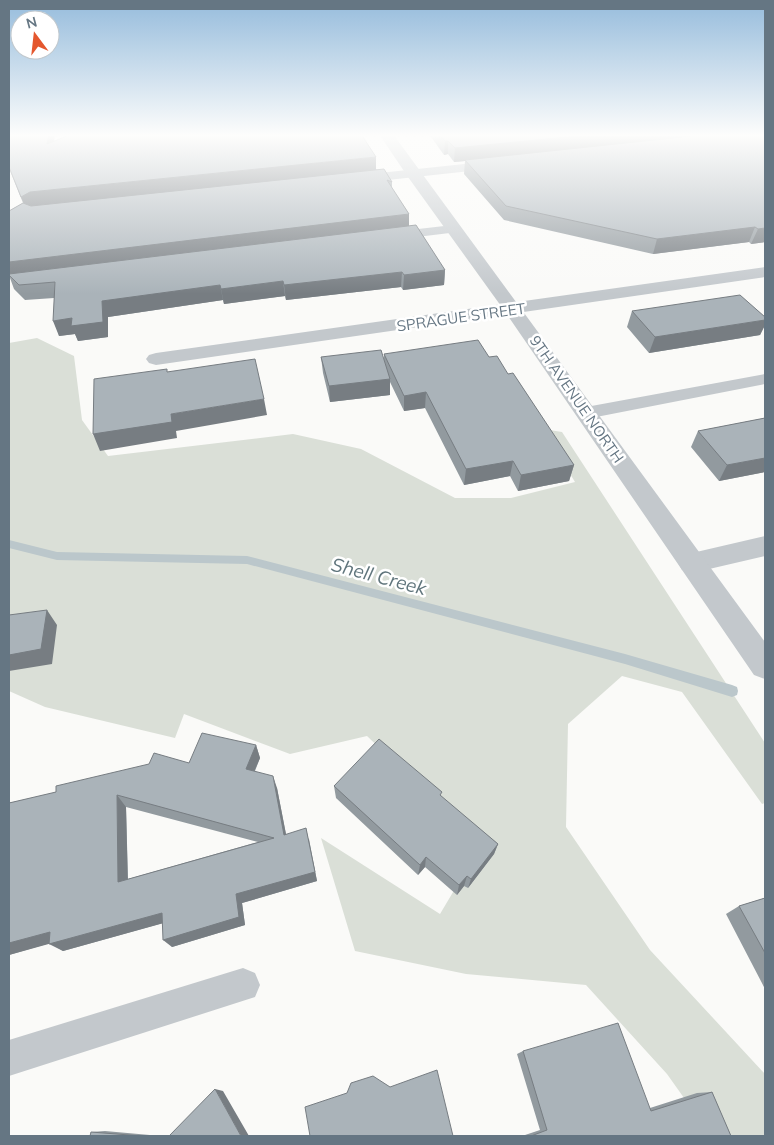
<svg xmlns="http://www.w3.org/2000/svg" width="774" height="1145" font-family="Mulish,sans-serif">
  <rect width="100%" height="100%" fill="#fafaf8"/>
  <path fill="#dadfd7" d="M37,338L74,356L82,420L108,456L293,434L361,449L455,498H511L575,482L543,429L562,432L765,743V803L762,804L682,692L622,676L568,724L566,827L650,950L765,1074V1136H711L667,1074L586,985L466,974L355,951L321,838L440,914L481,845L367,736L290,754L184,714L175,738L45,707L9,691V343Z"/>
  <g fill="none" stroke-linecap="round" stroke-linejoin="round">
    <path fill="#bbc7cb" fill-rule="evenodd" d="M9,540L57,552L247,556L625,654L732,685L737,687L738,691L737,695L732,697L625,664L247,564L57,560L9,548Z"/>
    <path fill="#c3c8cc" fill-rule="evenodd" d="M453,225L458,226L460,229L458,232L392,240L385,236L392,232Z
      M765,374V384L586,419L580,417L577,413L580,409L586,407Z
      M243,968L255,973L260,985L255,997L9,1076V1040Z"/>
    <path fill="#c3c8cc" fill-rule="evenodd" d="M502,160L507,161L509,164L507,167L351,184L346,183L344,180L346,177L351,176Z
      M765,267V277L156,365L149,363L146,359L149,355L156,353Z
      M765,536V556L692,573L682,570L678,563L682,556L692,553Z"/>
    <path fill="#c3c8cc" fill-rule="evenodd" d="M379,134H393L765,642V679L754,675L506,313L408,177Z"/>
  </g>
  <path fill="#929a9f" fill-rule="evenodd" d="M9,134H55L54,141L376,169L392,182V189L409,214V226L445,270L444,285L403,290L401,287L286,300L285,296L224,304L223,300L108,317V337L78,341L75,334L59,336L54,298L25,300L14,289L10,278L9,280V211L23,203L9,168Z
    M429,134H765V242L751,244L749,242L653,254L504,220L464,174L465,161L454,162L448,154L444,155Z
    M632,311L765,317V325L760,335L649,353L627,327Z
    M384,354L489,357L508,374L574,465L569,481L518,491L510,476L464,485L425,408L404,411L390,382V395L330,402L323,373L321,357L384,361Z
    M765,418V472L719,481L691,447L698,431Z
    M256,745L260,758L255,771L277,788L286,834L309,839L317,881L242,903L245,925L172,947L163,923L63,951L50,943L9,955V803L189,763ZM126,807L258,842L128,879Z
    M334,786L441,797L498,844L494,854L468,888L464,886L457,895L425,867L418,875L336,798Z
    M765,898V989L726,914L739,906Z
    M523,1051L650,1108L697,1093L712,1092L731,1136H522L540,1130L517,1054Z
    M105,1131L161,1136H90L91,1132Z"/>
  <path fill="#777d82" d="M49,134H55L52,157L47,144Z
    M597,134H720L465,160V161L454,162L455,148Z
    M445,141H448V154L444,155Z
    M376,157V170L27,211L21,197L30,192Z
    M409,214V229L9,275V262Z
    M755,227L749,242L653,254L657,239Z
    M765,228V242L751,244L758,229Z
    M445,270L444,285L403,290L404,275Z
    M402,272L401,287L286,300L284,285Z
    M283,281L285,296L224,304L221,289Z
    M220,285L223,300L108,317V337L78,341L75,334L59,336L53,321L72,318L102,301Z
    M765,320V325L760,335L649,353L655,337Z
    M390,379V395L330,402L329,386Z
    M426,392L425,408L404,411V396Z
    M264,399L267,415L176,431L177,438L100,451L93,434L171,414Z
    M765,458V472L719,481L727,465Z
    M513,461L510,476L464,485L466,469Z
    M574,465L569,481L518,491L521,475Z
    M47,610L57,625L52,664L9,671V655Z
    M256,745L260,758L250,781L246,769Z
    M273,776L277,788L288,845L284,835Z
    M117,795L126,807L128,891L118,882Z
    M306,828L317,881L242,903L245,925L172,947L163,940Z
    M498,844L494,854L468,888L471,879Z
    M426,857L425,867L418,875L420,865Z
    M467,876L464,886L457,895L459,885Z
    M162,913L171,921L63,951L49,944Z
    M50,932L63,940L9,955V943Z
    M215,1089L223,1091L249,1136H241Z"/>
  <path fill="#aab3b9" stroke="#777d82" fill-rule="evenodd" d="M9,134H49L47,144L72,134H361L376,157L30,192L21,197L9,167Z
    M439,134H597L455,148L448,141H445Z
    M711,134H765V228L758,229L755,227L657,239L506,206L465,160Z
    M384,169L392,182L387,180L409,214L9,262V211L23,203L31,206Z
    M416,225L445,270L404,275L402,272L284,285L283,281L221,289L220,285L102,301L103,322L71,326L72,318L53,321L55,282L19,285L9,275V274Z
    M740,295L765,317V320L655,337L632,311Z
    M478,340L489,357L497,356L508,374L513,373L574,465L521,475L513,461L466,469L426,392L404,396L384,354Z
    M381,350L390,379L329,386L321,357Z
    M255,359L264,399L171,414L172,422L93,434L94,379L167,369V372Z
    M765,418V458L727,465L698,431Z
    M47,610L41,649L9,655V615Z
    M202,733L256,745L246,769L273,776L284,835L306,828L315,872L236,894L239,917L163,940L162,913L49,944L50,932L9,943V803L56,792V786L149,764L154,753L189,763ZM117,795L274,838L118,882Z
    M379,739L442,792L440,795L498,844L471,879L467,876L459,885L426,857L420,865L334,786Z
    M765,898V953L739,906Z
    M618,1023L651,1111L712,1092L731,1136H531L547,1130L523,1051Z
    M437,1070L453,1136H310L305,1107L347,1093L351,1083L373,1076L390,1087Z
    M215,1089L241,1136H169Z
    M91,1132L142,1136H90Z"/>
  <linearGradient id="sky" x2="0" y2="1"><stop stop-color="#96bcdc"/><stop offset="0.46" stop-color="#fdfdfc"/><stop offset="1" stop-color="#fdfdfc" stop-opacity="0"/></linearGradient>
  <rect width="774" height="294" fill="url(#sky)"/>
  <g text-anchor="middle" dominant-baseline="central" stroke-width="5" stroke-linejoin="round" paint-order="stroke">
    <g font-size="15" fill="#657683" stroke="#fff">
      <text transform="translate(461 317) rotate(-8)">SPRAGUE STREET</text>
      <text transform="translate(577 399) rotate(55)">9TH AVENUE NORTH</text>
    </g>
    <g font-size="19" font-style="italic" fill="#60757c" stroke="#fff">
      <text transform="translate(379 576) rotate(15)">Shell Creek</text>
    </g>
  </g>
  <rect width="774" height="1145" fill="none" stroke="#657683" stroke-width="20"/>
  <g transform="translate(35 35) rotate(345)"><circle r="24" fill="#ffffff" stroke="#c1c8cd"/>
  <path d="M0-4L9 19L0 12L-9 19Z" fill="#e4572e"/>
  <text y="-8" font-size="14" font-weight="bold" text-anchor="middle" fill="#657683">N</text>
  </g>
</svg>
